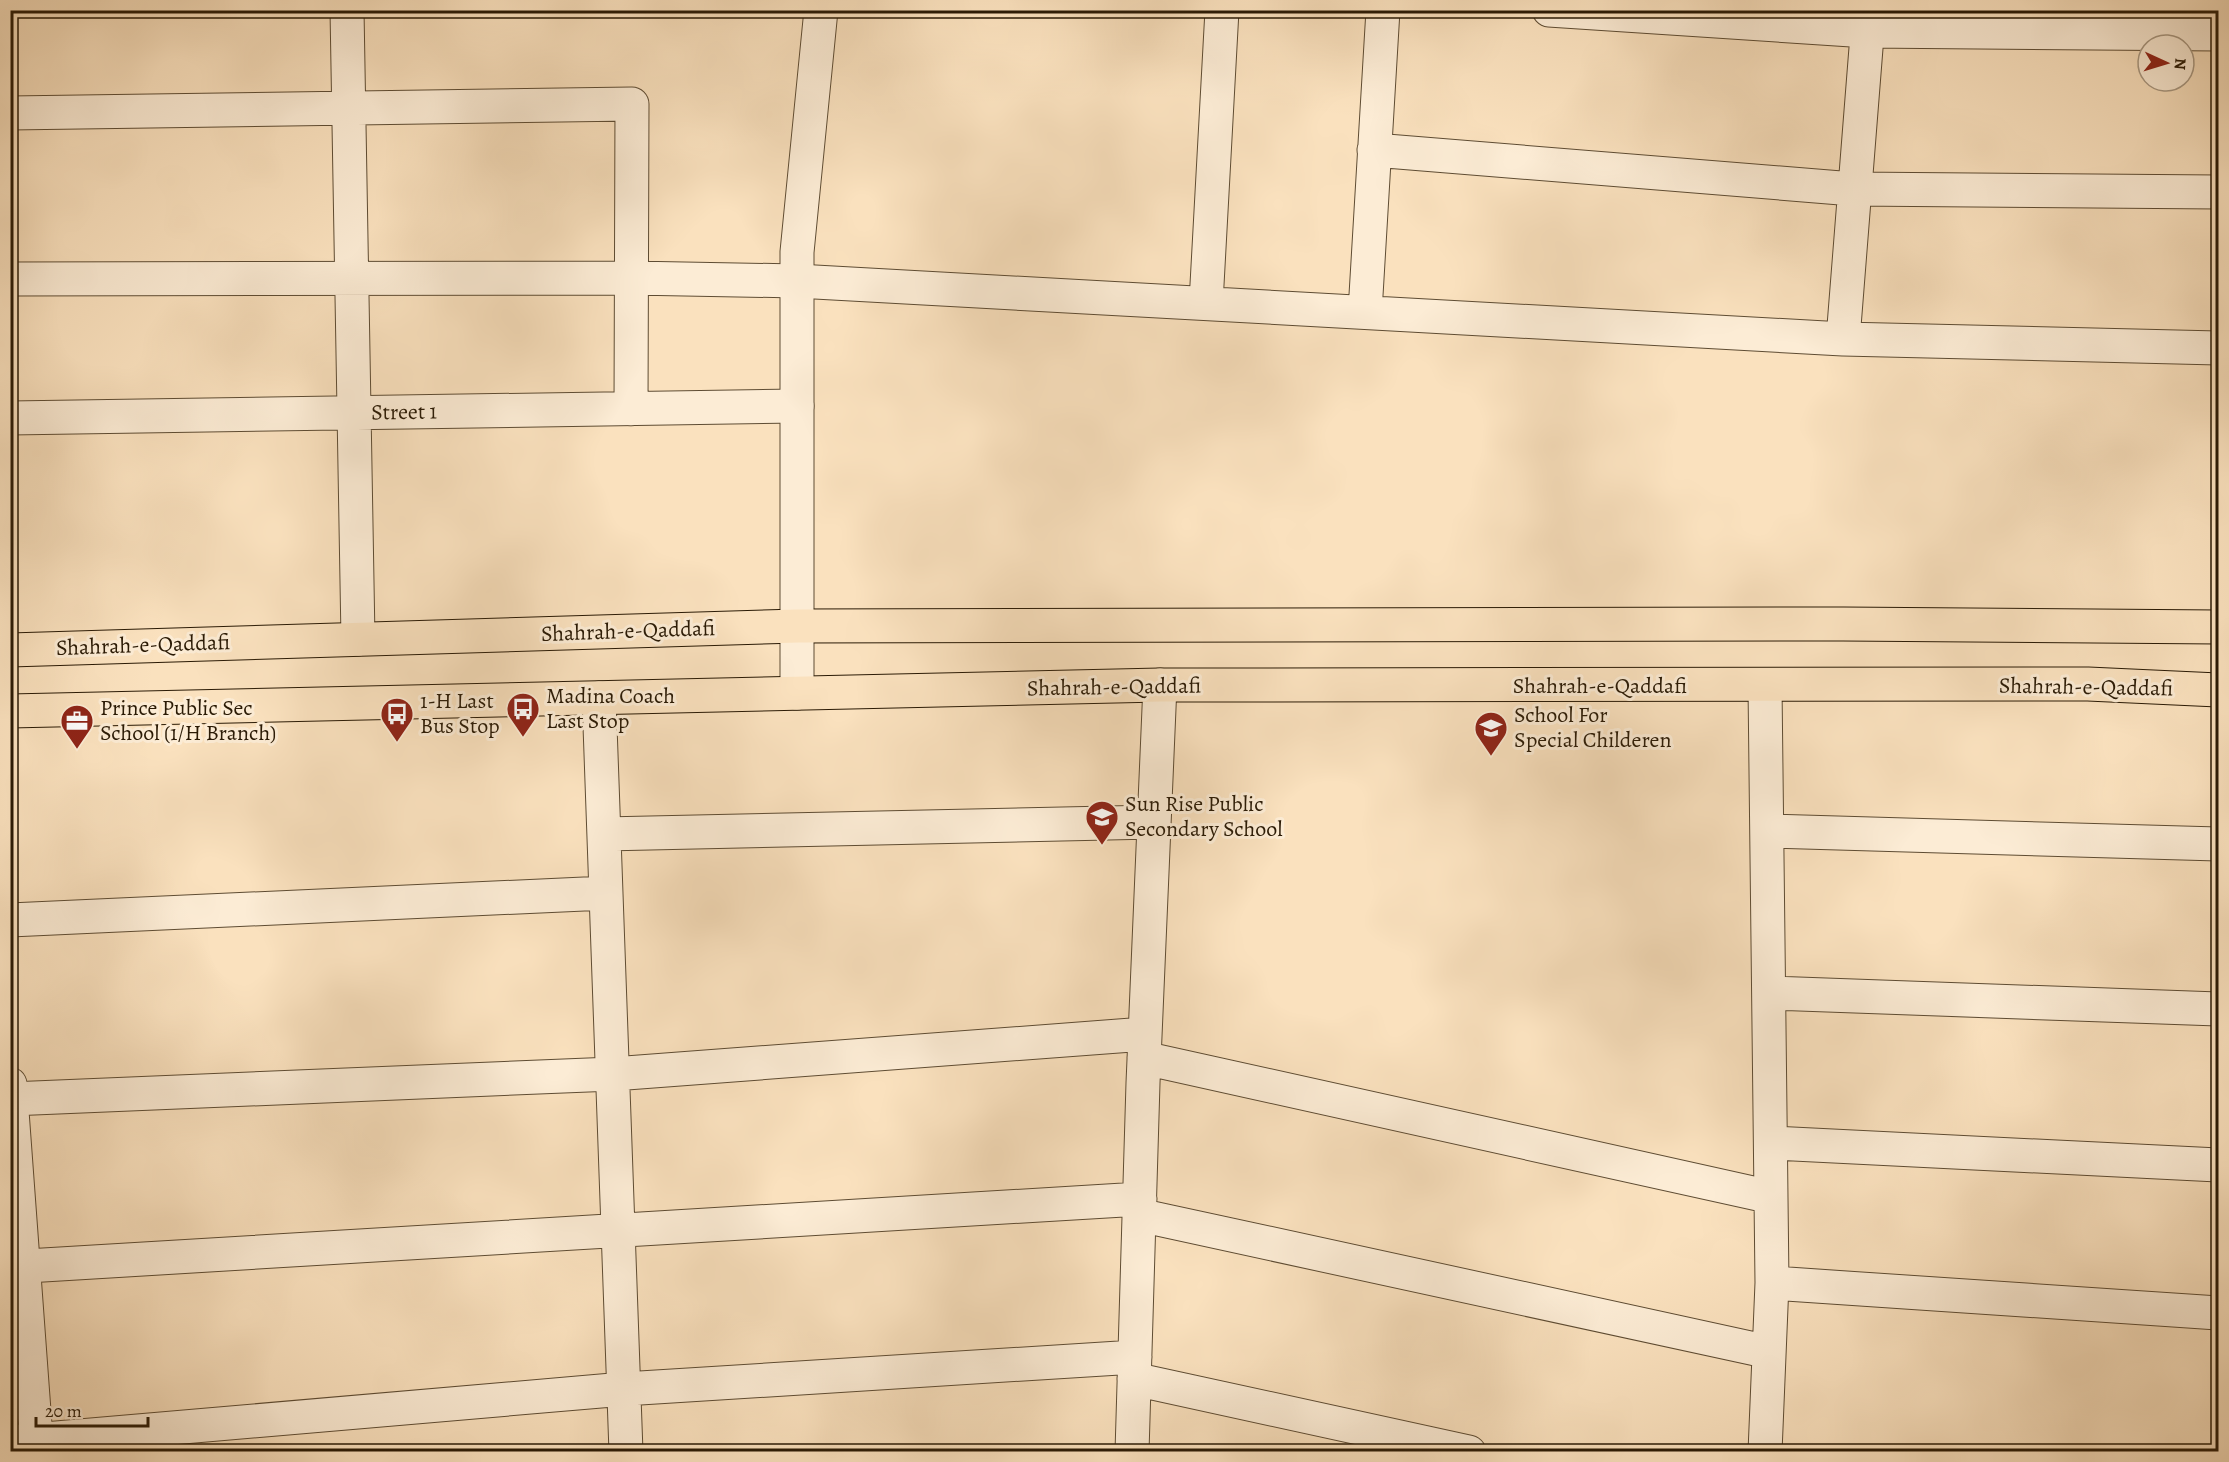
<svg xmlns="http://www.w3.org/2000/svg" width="2229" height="1462" font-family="Alegreya,serif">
  <rect width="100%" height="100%" fill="#fae1be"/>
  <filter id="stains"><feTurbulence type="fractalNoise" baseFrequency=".00333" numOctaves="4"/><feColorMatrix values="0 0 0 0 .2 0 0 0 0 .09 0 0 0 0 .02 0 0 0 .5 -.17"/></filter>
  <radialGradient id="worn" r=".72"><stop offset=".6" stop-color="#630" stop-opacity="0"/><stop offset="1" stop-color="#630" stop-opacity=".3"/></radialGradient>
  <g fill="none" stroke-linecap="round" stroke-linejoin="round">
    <g stroke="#5e4c33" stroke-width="35">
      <path id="minor" d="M347,10L358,639
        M1549,10L1867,31L2218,34
        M10,113L632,104L631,409
        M1374,150L1853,189L2218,192
        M10,279L631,278L797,281L1843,339L2218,348
        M1206,303L1222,10
        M1365,312L1383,10
        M1843,339L1869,10
        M10,418L797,406
        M599,698L626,1452
        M1767,831L2218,844
        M604,834L1154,822
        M10,920L606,893
        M1769,993L2218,1009
        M1144,1058L1771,1197
        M10,1084L37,1452
        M10,1099L613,1074L1145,1034
        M1771,1143L2218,1165
        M1139,1215L1769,1352
        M10,1267L1140,1199
        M1772,1283L2218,1313
        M1134,1379L1469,1452
        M10,1442L624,1389L1135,1357
        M1132,1452L1143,1083L1160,685
        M1765,1452L1772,1283L1765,686"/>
    </g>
    <g stroke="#5e4c33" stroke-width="35">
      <path id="tertiary" d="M797,693V252L821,10"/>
    </g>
    <g stroke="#2a1a05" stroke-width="35">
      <path id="primary" d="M10,650L798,626L1843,624L2218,627
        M10,711L1160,685L2088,684L2218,690"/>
    </g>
    <use href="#minor" stroke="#fcecd5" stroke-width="33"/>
    <use href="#tertiary" stroke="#fcecd5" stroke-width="33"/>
    <use href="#primary" stroke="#fae1be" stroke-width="33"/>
  </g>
  <defs>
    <g id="bus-pin" transform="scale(1.725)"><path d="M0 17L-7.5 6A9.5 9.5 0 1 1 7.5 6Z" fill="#8f2418" stroke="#fcecd5"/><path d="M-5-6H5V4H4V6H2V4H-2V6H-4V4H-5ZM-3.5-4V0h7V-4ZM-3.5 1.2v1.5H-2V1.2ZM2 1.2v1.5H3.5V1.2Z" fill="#fff"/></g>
    <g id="office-pin" transform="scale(1.725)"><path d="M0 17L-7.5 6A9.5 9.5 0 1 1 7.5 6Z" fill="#8f2418" stroke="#fcecd5"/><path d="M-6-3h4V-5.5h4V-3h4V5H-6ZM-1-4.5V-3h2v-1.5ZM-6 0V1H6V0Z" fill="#fff"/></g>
    <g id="school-pin" transform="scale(1.725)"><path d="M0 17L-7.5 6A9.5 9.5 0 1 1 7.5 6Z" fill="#8f2418" stroke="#fcecd5"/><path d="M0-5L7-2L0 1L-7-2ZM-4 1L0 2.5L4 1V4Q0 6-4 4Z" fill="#fff"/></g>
  </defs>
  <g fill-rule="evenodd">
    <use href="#bus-pin" x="523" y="709"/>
    <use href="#bus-pin" x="397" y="714"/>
    <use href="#office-pin" x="77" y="721"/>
    <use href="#school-pin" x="1491" y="728"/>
    <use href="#school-pin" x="1102" y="817"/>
  </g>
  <g text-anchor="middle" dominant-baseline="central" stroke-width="6" stroke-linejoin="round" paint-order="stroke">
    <g font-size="22" fill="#2a1a05" stroke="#fcecd5">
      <text transform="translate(404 412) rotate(-1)">Street 1</text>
      <text transform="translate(628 631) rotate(-2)">Shahrah-e-Qaddafi</text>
      <text transform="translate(143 645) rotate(-2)">Shahrah-e-Qaddafi</text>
      <text x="1600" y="686">Shahrah-e-Qaddafi</text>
      <text transform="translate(1114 687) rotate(-1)">Shahrah-e-Qaddafi</text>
      <text transform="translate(2086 687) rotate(1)">Shahrah-e-Qaddafi</text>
    </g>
    <g font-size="22" fill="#2a1a05" stroke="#fcecd5" text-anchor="start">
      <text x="546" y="696">Madina Coach<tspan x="546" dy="25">Last Stop</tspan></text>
      <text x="420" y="701">1-H Last<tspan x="420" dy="25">Bus Stop</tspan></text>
      <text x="100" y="708">Prince Public Sec<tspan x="100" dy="25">School (1/H Branch)</tspan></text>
      <text x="1514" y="715">School For<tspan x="1514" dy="25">Special Childeren</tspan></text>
      <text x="1125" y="804">Sun Rise Public<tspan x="1125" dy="25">Secondary School</tspan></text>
    </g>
  </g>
  <rect width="2229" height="1462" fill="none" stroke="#fae1be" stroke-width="36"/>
  <rect x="12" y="12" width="2205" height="1438" fill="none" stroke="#2a1a05" stroke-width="3"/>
  <rect x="18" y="18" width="2193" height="1426" fill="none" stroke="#2a1a05" stroke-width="1.5"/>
  <g transform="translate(2166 63) rotate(94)"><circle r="28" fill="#fcecd5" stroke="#a89882" stroke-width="1.5"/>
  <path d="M0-4.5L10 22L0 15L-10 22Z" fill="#8f2418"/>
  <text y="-9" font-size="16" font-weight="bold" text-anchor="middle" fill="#2a1a05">N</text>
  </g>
  <path d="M36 1417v9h112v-9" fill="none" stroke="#2a1a05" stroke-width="3"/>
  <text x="45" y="1417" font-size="18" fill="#2a1a05" stroke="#fcecd5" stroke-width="4.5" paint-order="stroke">20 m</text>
  <rect width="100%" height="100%" filter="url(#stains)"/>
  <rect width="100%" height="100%" fill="url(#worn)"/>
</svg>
